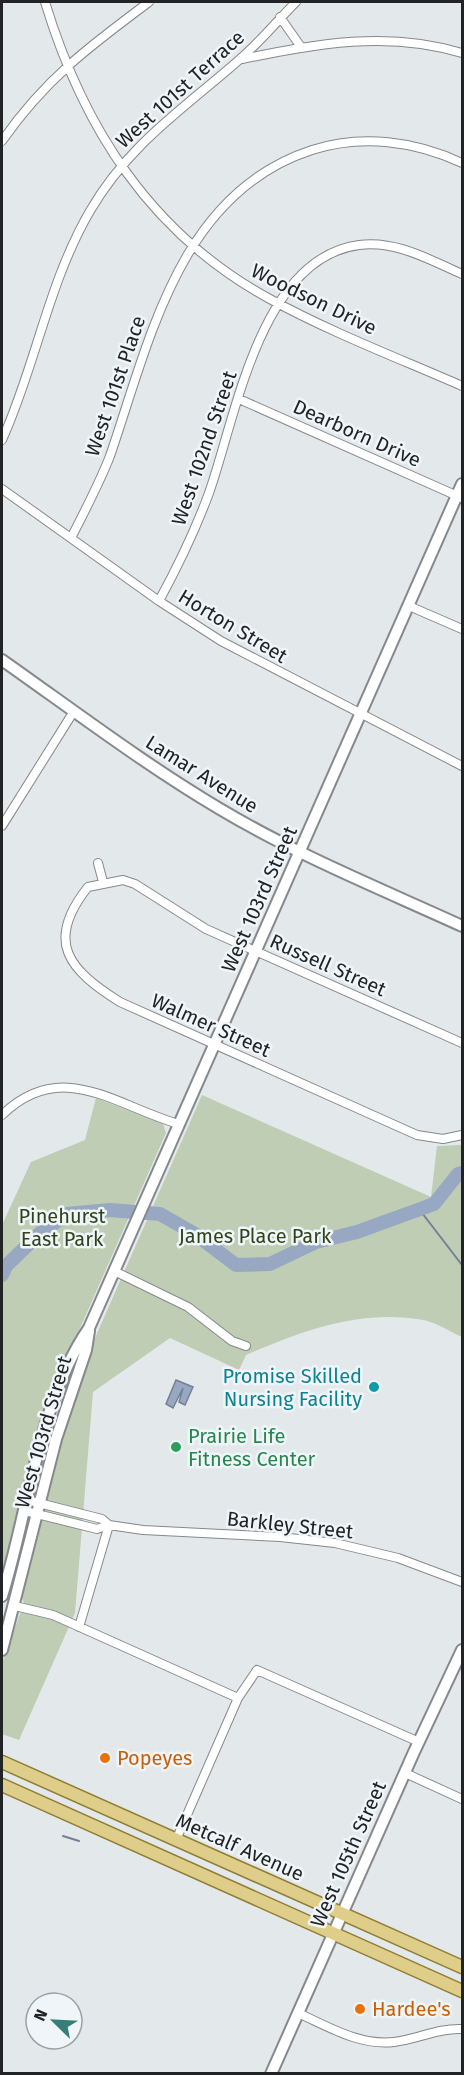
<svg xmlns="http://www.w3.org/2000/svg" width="464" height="2075" font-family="'Fira Sans',sans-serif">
  <rect width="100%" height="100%" fill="#e3e8eb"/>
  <path fill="#becdb3" d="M202,1095L431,1197L437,1146L462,1145V1337C451,1332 437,1323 424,1320C360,1309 304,1330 246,1355L239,1370L170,1338L93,1392L75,1613L19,1740L2,1734V1663L24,1603L21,1595L47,1498L46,1492L91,1347Z
    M96,1098L163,1124L166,1133L51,1394L2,1574V1225L31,1162L85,1140Z"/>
  <path fill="#98a8c2" stroke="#758093" stroke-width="1.5" d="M176,1380L193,1387L185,1405L179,1402L183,1388L173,1408L166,1404Z"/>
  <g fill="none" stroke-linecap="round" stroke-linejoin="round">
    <path stroke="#758093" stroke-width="2" d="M419,1209L462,1265
      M63,1836L79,1841"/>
    <path stroke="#98a8c2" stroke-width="14" d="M2,1275L6,1266L39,1234L67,1214L110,1210L160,1214L195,1234L236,1265L270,1264L316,1242L357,1232L434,1204L458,1174L462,1173"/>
    <g stroke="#85898d" stroke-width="10">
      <path id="street" d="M45,2C83,127 150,233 268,298C330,332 398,358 462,386
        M280,17L301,47
        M242,59C317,44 387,30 462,53
        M2,141C45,79 90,46 149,2
        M239,399L462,498
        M2,440C36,365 48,283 90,211C129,144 182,110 239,60C259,43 277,21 296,2
        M2,489L159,601L221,641L462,766
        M71,538C85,511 99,484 110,456C150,340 179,193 312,150C362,134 415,141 462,163
        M159,601C178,566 195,531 209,493C236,417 260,258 359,245C396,240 430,260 462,274
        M409,606L462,629
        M2,826L74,711
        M98,863L103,882
        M462,1043L206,929L135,884L123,880L88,887C44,942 69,970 120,1002L417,1135L443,1139L462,1135
        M2,1115C62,1057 115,1106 179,1124
        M114,1271L188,1307L232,1341L246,1346
        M27,1500L102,1519L109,1525
        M25,1511L97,1529L109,1525L143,1530L280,1537L335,1543L398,1558L462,1582
        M15,1606L53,1615L238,1698
        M79,1627L109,1525
        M405,1773L462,1799
        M176,1840L238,1698L257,1670L419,1742
        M298,2013C329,2027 360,2046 394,2042C418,2039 438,2028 462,2029"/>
    </g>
    <g stroke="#85898d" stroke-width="14">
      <path id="secondary" d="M2,660C73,710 144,764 220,809C297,855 381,889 462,926
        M2,1596C29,1510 38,1402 89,1328L462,484
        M2,1650L56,1439L86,1350L89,1331
        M271,2074L414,1752L462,1650"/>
    </g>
    <g stroke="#8f7d33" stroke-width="15">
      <path id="primary" d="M2,1762L462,1967
        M2,1785L462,1991"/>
    </g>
    <use href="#street" stroke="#fff" stroke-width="8"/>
    <use href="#secondary" stroke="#fff" stroke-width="10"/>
    <use href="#primary" stroke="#dfce89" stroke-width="12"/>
  </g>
  <circle fill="#0f9aa8" stroke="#f0f5f9" stroke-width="2" cx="374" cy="1387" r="6"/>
  <circle fill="#2e9e5b" stroke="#f0f5f9" stroke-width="2" cx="176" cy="1447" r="6"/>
  <g fill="#e8710a" stroke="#f0f5f9" stroke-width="2">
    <circle cx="105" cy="1758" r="6"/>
    <circle cx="360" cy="2009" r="6"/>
  </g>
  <g text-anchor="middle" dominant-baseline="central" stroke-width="5" stroke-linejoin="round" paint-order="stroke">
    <g font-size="20" fill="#222324" stroke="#f0f5f9">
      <text transform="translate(180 89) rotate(-42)">West 101st Terrace</text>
      <text transform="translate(314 299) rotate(26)">Woodson Drive</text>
      <text transform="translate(115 386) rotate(-71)">West 101st Place</text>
      <text transform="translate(357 433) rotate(24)">Dearborn Drive</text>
      <text transform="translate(204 448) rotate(-71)">West 102nd Street</text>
      <text transform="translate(233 626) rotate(31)">Horton Street</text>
      <text transform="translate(202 774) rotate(32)">Lamar Avenue</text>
      <text transform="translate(259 899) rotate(-66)">West 103rd Street</text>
      <text transform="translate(328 965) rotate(24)">Russell Street</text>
      <text transform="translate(211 1025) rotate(24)">Walmer Street</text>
      <text transform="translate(43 1432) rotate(-74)">West 103rd Street</text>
      <text transform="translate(290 1525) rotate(6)">Barkley Street</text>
      <text transform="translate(240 1847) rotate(24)">Metcalf Avenue</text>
      <text transform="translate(348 1854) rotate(-66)">West 105th Street</text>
    </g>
    <g font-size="20" fill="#2e441a" stroke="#f0f5f9">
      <text x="62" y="1216">Pinehurst<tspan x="62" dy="23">East Park</tspan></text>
      <text x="255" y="1236">James Place Park</text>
    </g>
    <g font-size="20" fill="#0d838f" stroke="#f0f5f9" text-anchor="end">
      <text x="362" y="1376">Promise Skilled<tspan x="362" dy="23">Nursing Facility</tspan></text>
    </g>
    <g font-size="20" fill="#27864d" stroke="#f0f5f9" text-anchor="start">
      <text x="188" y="1436">Prairie Life<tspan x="188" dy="23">Fitness Center</tspan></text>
    </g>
    <g font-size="20" fill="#c56008" stroke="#f0f5f9" text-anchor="start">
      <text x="117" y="1758">Popeyes</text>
      <text x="372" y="2009">Hardee's</text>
    </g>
  </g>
  <rect width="464" height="2075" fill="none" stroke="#222324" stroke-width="6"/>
  <g transform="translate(54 2021) rotate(294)"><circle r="28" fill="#f0f5f9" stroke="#9ea1a4" stroke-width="1.5"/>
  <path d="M0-4.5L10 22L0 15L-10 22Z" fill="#377e76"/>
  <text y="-9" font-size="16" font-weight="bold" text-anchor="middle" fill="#222324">N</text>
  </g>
</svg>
